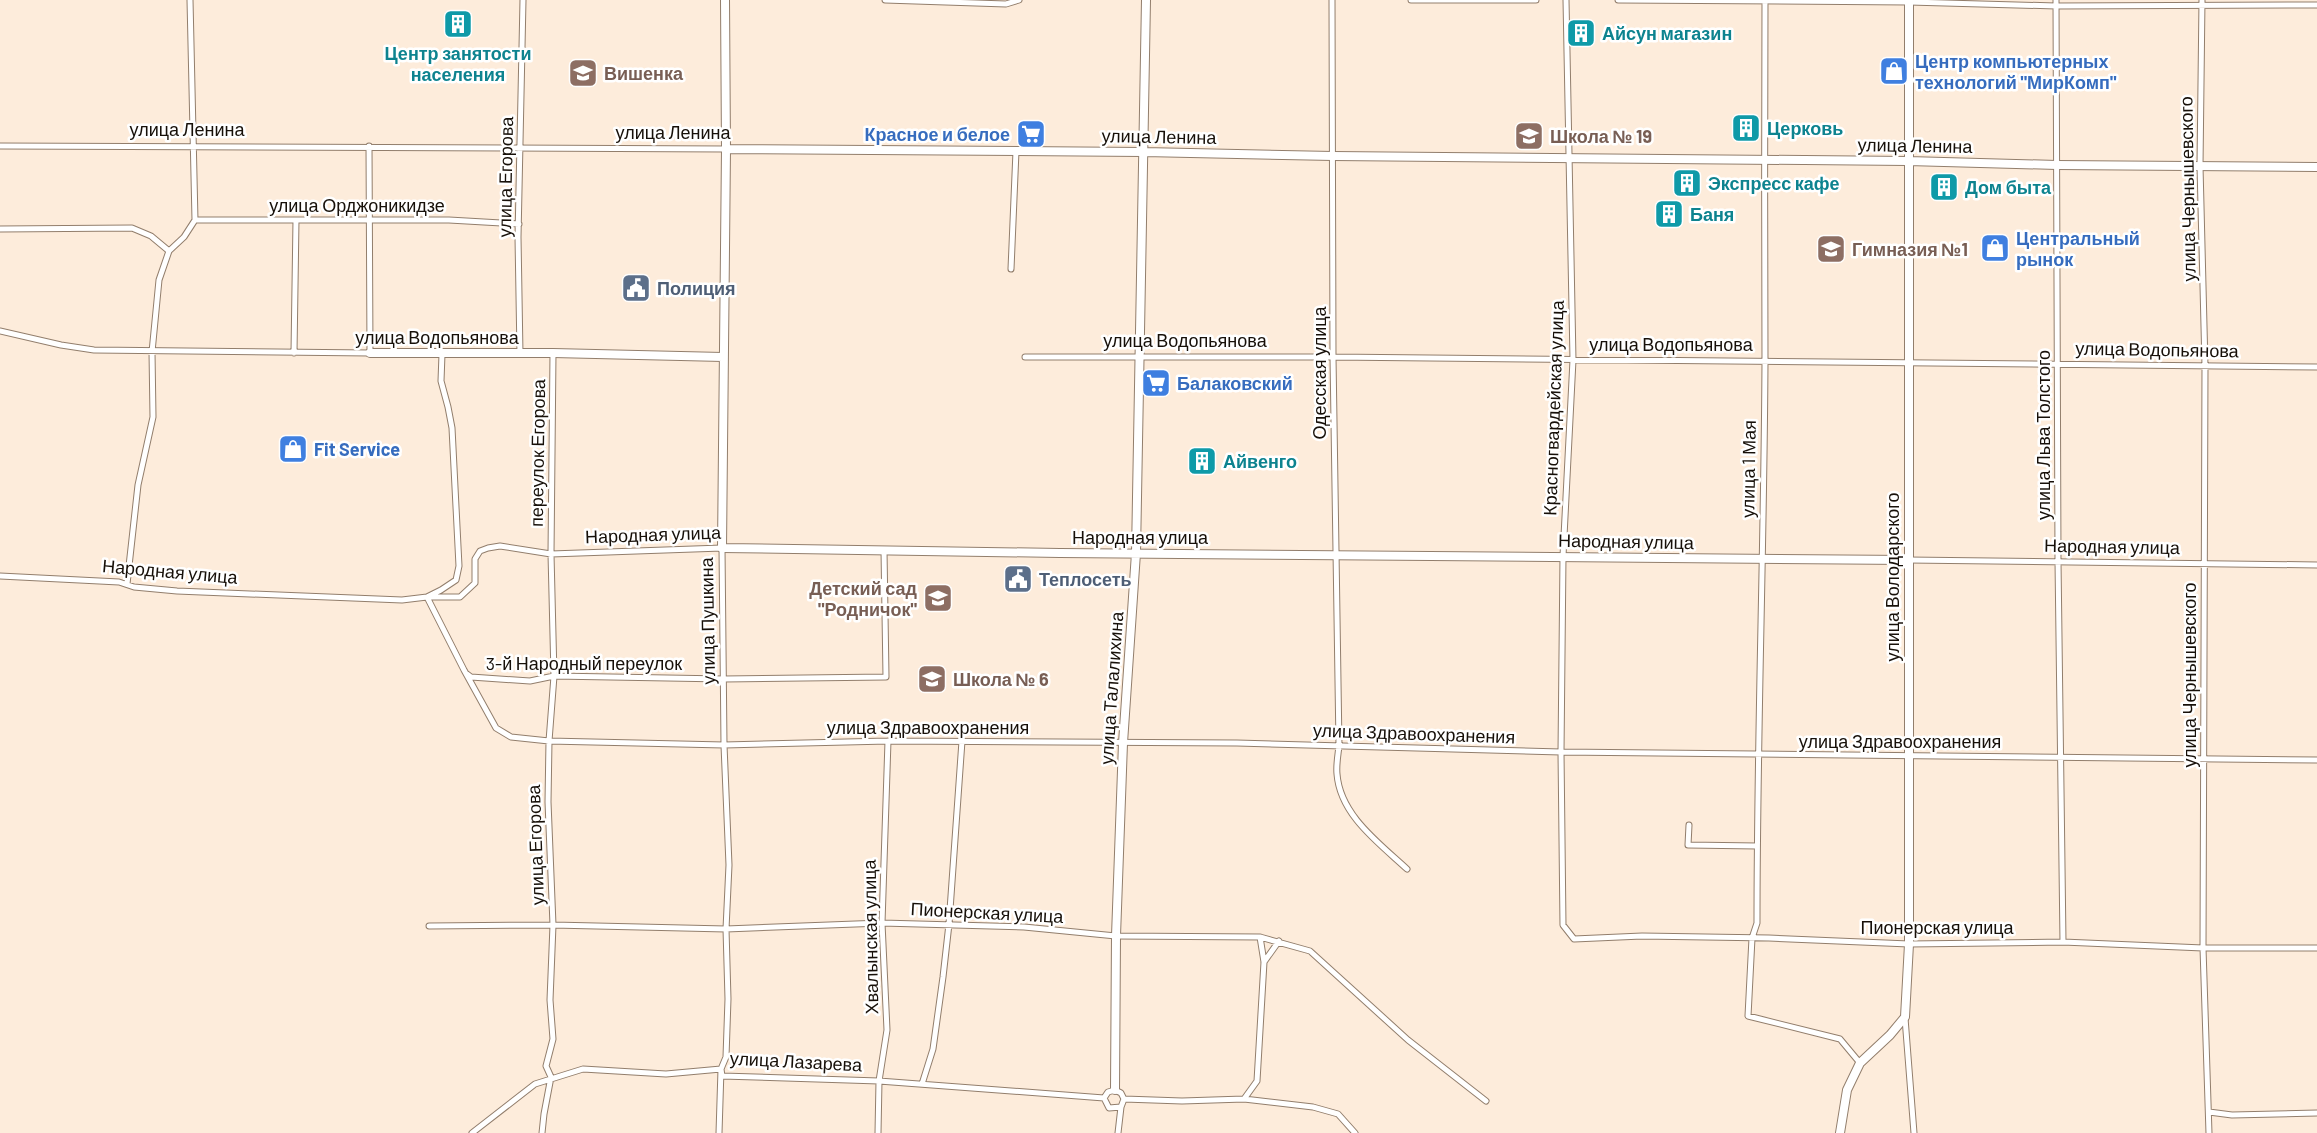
<svg xmlns="http://www.w3.org/2000/svg" width="2317" height="1133" font-family="Barlow,sans-serif">
  <rect width="100%" height="100%" fill="#fdecdb"/>
  <g fill="none" stroke-linecap="round" stroke-linejoin="round">
    <g stroke="#927e6c" stroke-width="7">
      <path id="street" d="M190,0L195,220
        M885,0L1006,4L1019,0
        M1332,0L1333,357L1339,746C1338,755 1336,765 1337,774C1340,815 1379,843 1407,869
        M1411,0H1536
        M1566,0L1573,360L1563,556L1561,752L1563,925L1574,939L1642,936L1769,938L1909,944L2063,942L2203,948H2317
        M1618,0L1909,2L2056,6L2317,5
        M1765,0C1764,121 1765,241 1765,362C1764,549 1757,736 1757,923L1752,938L1748,1016L1840,1039L1860,1063
        M2056,0L2058,561L2063,942
        M2202,0L2200,166L2205,366L2203,948L2209,1133
        M0,146L726,149
        M195,220H449L519,224
        M0,229L132,228L151,236L169,251
        M1011,269L1016,151
        M0,331L61,345L94,350L370,353L369,146
        M294,353L296,220
        M442,354L441,381L448,407L452,428L459,566L456,580L441,590L427,597L464,670L496,728L511,737L549,741L724,745L888,741L1237,743L1561,752L2317,760
        M520,354L518,237L523,0
        M1025,357H1333L2317,367
        M1908,560L2317,565
        M0,576L119,582L134,587L177,591L402,600L427,597H460L475,583V559L480,551L488,548L500,546L551,554L722,548L724,745L729,865L726,929L728,999L726,1057L721,1069L719,1133
        M127,584L138,485L153,417L152,352L159,280L169,251L184,237L195,220
        M467,674L471,677L530,681L554,676L724,679L886,677L884,550
        M1689,825L1688,845L1757,846
        M429,926L553,925L726,929L882,923L1024,927L1116,936L1260,937L1310,951L1408,1040L1486,1101
        M1264,962L1279,941
        M1905,1018L1914,1133
        M922,1084L933,1049L943,977L949,924L962,741
        M1115,1090L1121,1093L1124,1099L1121,1107L1109,1108L1104,1098L1108,1092Z
        M1124,1099L1182,1101L1244,1099L1313,1107L1338,1114L1355,1133
        M1244,1099L1257,1081L1264,962L1260,937
        M2209,1112L2232,1115L2317,1113
        M472,1133L535,1084L583,1069L666,1074L721,1069L722,1076L879,1081L1104,1098
        M542,1133L544,1114L551,1077L546,1066L553,1039L550,1000L553,925L548,802L549,741L554,676L551,554L553,353
        M878,1133L879,1081L887,1030L882,923L888,741
        M1118,1133L1121,1107"/>
    </g>
    <g stroke="#927e6c" stroke-width="10">
      <path id="secondary" d="M725,0L726,149L722,548L1060,553L1908,560
        M726,149L1144,152L1333,156L1908,161L2057,165L2317,167
        M370,353H553L723,357
        M1115,1090L1116,936L1123,743L1136,553L1146,0
        M1840,1133L1847,1090L1860,1063L1890,1035L1905,1017L1909,944V0"/>
    </g>
    <use href="#street" stroke="#fff" stroke-width="5"/>
    <use href="#secondary" stroke="#fff" stroke-width="8"/>
  </g>
  <defs>
    <g id="building-square" transform="scale(1.5)"><rect x="-9" y="-9" width="18" height="18" rx="4" fill="#0f9aa8" stroke="#fff"/><path d="M-4-6H4V6H1V3H-1V6H-4ZM-2.5-4.3h1.7v1.8h-1.7ZM.8-4.3h1.7v1.8H.8ZM-2.5-1h1.7V.8h-1.7ZM.8-1h1.7V.8H.8Z" fill="#fff"/></g>
    <g id="shop-square" transform="scale(1.5)"><rect x="-9" y="-9" width="18" height="18" rx="4" fill="#3f7fe0" stroke="#fff"/><path d="M-5-2.5h2.3a2.7 3.5 0 0 1 5.4 0H5L5.5 6h-11ZM-1.5-2.5h3a1.5 2.3 0 0 0-3 0Z" fill="#fff"/></g>
    <g id="school-square" transform="scale(1.5)"><rect x="-9" y="-9" width="18" height="18" rx="4" fill="#8d6e63" stroke="#fff"/><path d="M0-5L7-2L0 1L-7-2ZM-4 1L0 2.5L4 1V4Q0 6-4 4Z" fill="#fff"/></g>
    <g id="supermarket-square" transform="scale(1.5)"><rect x="-9" y="-9" width="18" height="18" rx="4" fill="#3f7fe0" stroke="#fff"/><path d="M-6-5.5h2.5l.6 2H6L4.5 2H-2.5L-4.4-4H-6ZM-1.5 3.2a1.3 1.3 0 1 0 .1 0ZM3 3.2a1.3 1.3 0 1 0 .1 0Z" fill="#fff"/></g>
    <g id="civic-square" transform="scale(1.5)"><rect x="-9" y="-9" width="18" height="18" rx="4" fill="#5c6f8a" stroke="#fff"/><path d="M-.6-6.5H3V-4.5H.6V-3L4-1V1h2V6H-6V1h2V-1L-.6-3ZM-1.2 2.5V6h2.4V2.5Z" fill="#fff"/></g>
  </defs>
  <g fill-rule="evenodd">
    <use href="#building-square" x="458" y="24"/>
    <use href="#building-square" x="1581" y="33"/>
    <use href="#shop-square" x="1894" y="71"/>
    <use href="#school-square" x="583" y="73"/>
    <use href="#building-square" x="1746" y="128"/>
    <use href="#supermarket-square" x="1031" y="134"/>
    <use href="#school-square" x="1529" y="136"/>
    <use href="#building-square" x="1687" y="183"/>
    <use href="#building-square" x="1944" y="187"/>
    <use href="#building-square" x="1669" y="214"/>
    <use href="#shop-square" x="1995" y="248"/>
    <use href="#school-square" x="1831" y="249"/>
    <use href="#civic-square" x="636" y="288"/>
    <use href="#supermarket-square" x="1156" y="383"/>
    <use href="#shop-square" x="293" y="449"/>
    <use href="#building-square" x="1202" y="461"/>
    <use href="#civic-square" x="1018" y="579"/>
    <use href="#school-square" x="938" y="598"/>
    <use href="#school-square" x="932" y="679"/>
  </g>
  <g text-anchor="middle" dominant-baseline="central" stroke-width="5" stroke-linejoin="round" paint-order="stroke">
    <g font-size="18" font-weight="bold" fill="#0d838f" stroke="#fff" text-anchor="start">
      <text x="1602" y="33">Айсун магазин</text>
      <text x="458" y="53" text-anchor="middle">Центр занятости<tspan x="458" dy="21">населения</tspan></text>
      <text x="1767" y="128">Церковь</text>
      <text x="1708" y="183">Экспресс кафе</text>
      <text x="1965" y="187">Дом быта</text>
      <text x="1690" y="214">Баня</text>
      <text x="1223" y="461">Айвенго</text>
    </g>
    <g font-size="18" font-weight="bold" fill="#366cbe" stroke="#fff" text-anchor="start">
      <text x="1915" y="61">Центр компьютерных<tspan x="1915" dy="21">технологий "МирКомп"</tspan></text>
      <text x="1010" y="134" text-anchor="end">Красное и белое</text>
      <text x="2016" y="238">Центральный<tspan x="2016" dy="21">рынок</tspan></text>
      <text x="1177" y="383">Балаковский</text>
      <text x="314" y="449">Fit Service</text>
    </g>
    <g font-size="18" font-weight="bold" fill="#785e54" stroke="#fff" text-anchor="start">
      <text x="604" y="73">Вишенка</text>
      <text x="1550" y="136">Школа № 19</text>
      <text x="1852" y="249">Гимназия №1</text>
      <text x="917" y="588" text-anchor="end">Детский сад<tspan x="917" dy="21">"Родничок"</tspan></text>
      <text x="953" y="679">Школа № 6</text>
    </g>
    <g font-size="18" fill="#171009" stroke="#fff">
      <text x="187" y="129">улица Ленина</text>
      <text x="673" y="132">улица Ленина</text>
      <text transform="translate(1159 136) rotate(1)">улица Ленина</text>
      <text transform="translate(1915 145) rotate(1)">улица Ленина</text>
      <text transform="translate(505 177) rotate(-89)">улица Егорова</text>
      <text transform="translate(2187 189) rotate(-91)">улица Чернышевского</text>
      <text x="357" y="205">улица Орджоникидзе</text>
      <text x="437" y="337">улица Водопьянова</text>
      <text x="1185" y="340">улица Водопьянова</text>
      <text x="1671" y="344">улица Водопьянова</text>
      <text transform="translate(2157 349) rotate(1)">улица Водопьянова</text>
      <text transform="translate(1319 373) rotate(-90)">Одесская улица</text>
      <text transform="translate(1553 408) rotate(-88)">Красногвардейская улица</text>
      <text transform="translate(2043 435) rotate(-90)">улица Льва Толстого</text>
      <text transform="translate(537 453) rotate(-89)">переулок Егорова</text>
      <text transform="translate(1748 469) rotate(-89)">улица 1 Мая</text>
      <text transform="translate(653 534) rotate(-2)">Народная улица</text>
      <text x="1140" y="537">Народная улица</text>
      <text transform="translate(1626 541) rotate(1)">Народная улица</text>
      <text transform="translate(2112 546) rotate(1)">Народная улица</text>
      <text transform="translate(170 571) rotate(5)">Народная улица</text>
      <text transform="translate(1892 577) rotate(-90)">улица Володарского</text>
      <text transform="translate(707 621) rotate(-91)">улица Пушкина</text>
      <text x="584" y="663">3-й Народный переулок</text>
      <text transform="translate(2189 675) rotate(-90)">улица Чернышевского</text>
      <text transform="translate(1111 688) rotate(-86)">улица Талалихина</text>
      <text x="928" y="727">улица Здравоохранения</text>
      <text transform="translate(1414 733) rotate(2)">улица Здравоохранения</text>
      <text x="1900" y="741">улица Здравоохранения</text>
      <text transform="translate(535 845) rotate(-92)">улица Егорова</text>
      <text transform="translate(987 912) rotate(3)">Пионерская улица</text>
      <text x="1937" y="927">Пионерская улица</text>
      <text transform="translate(870 937) rotate(-91)">Хвалынская улица</text>
      <text transform="translate(796 1061) rotate(3)">улица Лазарева</text>
    </g>
    <g font-size="18" font-weight="bold" fill="#4e5e75" stroke="#fff" text-anchor="start">
      <text x="657" y="288">Полиция</text>
      <text x="1039" y="579">Теплосеть</text>
    </g>
  </g>
</svg>
